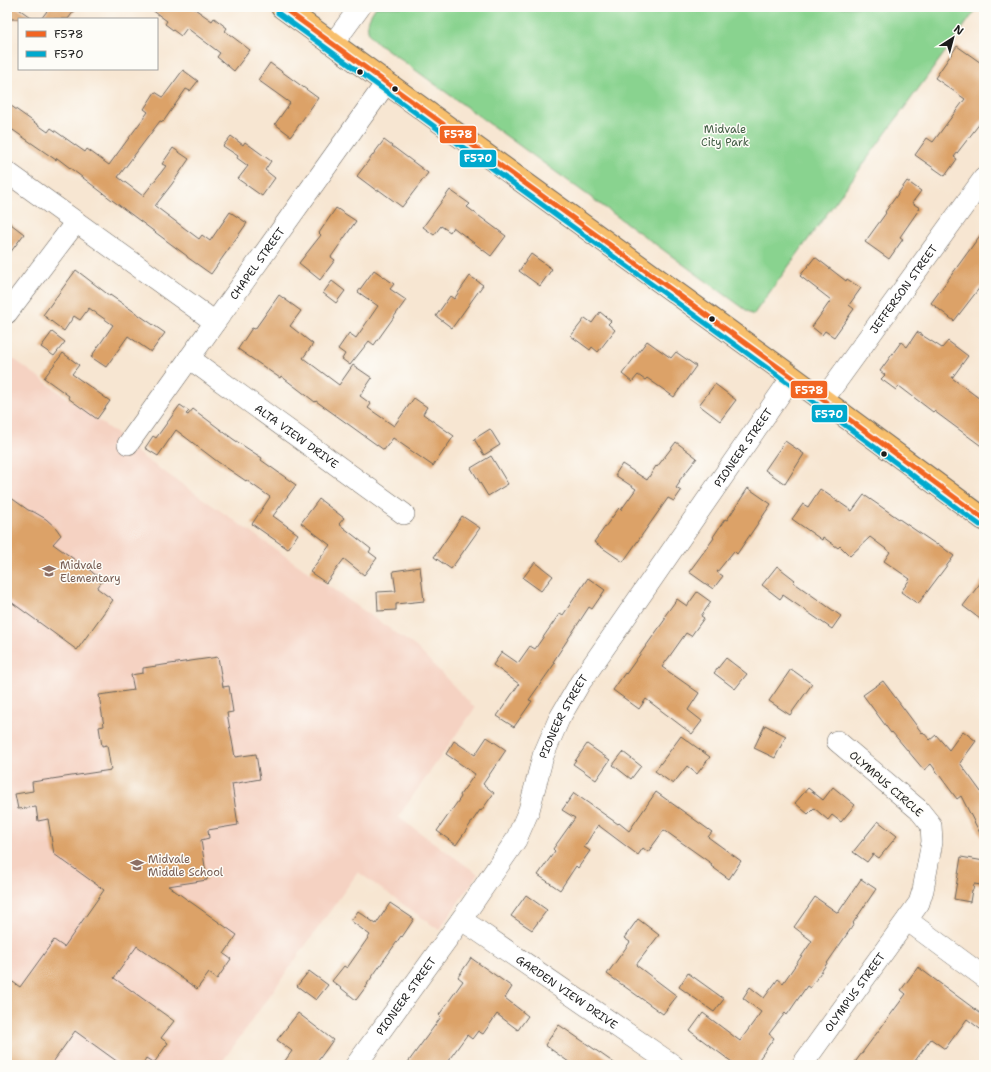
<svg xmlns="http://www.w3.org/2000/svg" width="991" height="1072" font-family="'Shantell Sans',sans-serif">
  <rect width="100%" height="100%" fill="#fdfcf7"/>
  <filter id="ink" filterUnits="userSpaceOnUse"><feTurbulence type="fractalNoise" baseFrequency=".025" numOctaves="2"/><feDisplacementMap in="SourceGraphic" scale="8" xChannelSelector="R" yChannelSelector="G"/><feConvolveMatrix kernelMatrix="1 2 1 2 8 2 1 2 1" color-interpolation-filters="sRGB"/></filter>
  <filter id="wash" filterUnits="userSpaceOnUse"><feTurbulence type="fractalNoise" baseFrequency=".012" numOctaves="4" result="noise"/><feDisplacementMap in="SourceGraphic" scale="16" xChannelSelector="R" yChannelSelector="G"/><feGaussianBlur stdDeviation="0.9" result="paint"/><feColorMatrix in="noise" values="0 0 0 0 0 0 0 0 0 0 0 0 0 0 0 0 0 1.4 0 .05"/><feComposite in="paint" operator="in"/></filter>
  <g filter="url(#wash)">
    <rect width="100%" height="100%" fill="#f7e6d2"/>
    <path fill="#f5d2c2" d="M7,354L118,435L140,455L416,647L475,708L398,817L478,874L439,930L358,872L220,1065H7Z"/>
    <path fill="#89d38f" stroke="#527856" d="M376,7H978L753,315L374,40C363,29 368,18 376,7Z"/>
    <g id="blocks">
      <path fill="#dca268" d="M7,7H16L33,19H7Z
        M50,7H77L68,19H41Z
        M148,7H192L212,21L214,18L227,28L225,31L250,50L234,71L217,57L220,53L187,28L181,36L165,24L167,21Z
        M957,46L984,65V118L954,157L957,159L945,176L915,155L927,138L933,142L965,99L935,78Z
        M270,63L318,98L291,136L275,124L290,103L258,80Z
        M183,70L198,81L190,91L186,89L163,122L160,121L118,177L143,196L166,166L162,164L173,148L189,159L172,184L155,206L199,239L202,235L210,241L230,212L247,223L211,274L187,257V256L112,200L57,158L56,160L7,126V103L48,132L51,128L85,152L87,149L109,165L148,112L144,109L155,92L163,97Z
        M231,136L243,145L245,142L271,161L265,170L275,178L262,196L238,179L248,166L237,158L238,156L223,146Z
        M384,140L428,173L402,207L379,190L377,191L357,176Z
        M907,181L921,191L912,203L920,208L900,237L903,239L889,259L865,242L886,213L885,212Z
        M450,190L470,204L467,207L506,236L491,256L453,227L450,232L441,226L434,235L423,227Z
        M336,208L356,221L331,257L335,260L320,280L299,263L321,235L319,233Z
        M7,221L24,234L7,257Z
        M984,230V282L954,321L931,303Z
        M531,254L552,269L540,286L519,271Z
        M815,257L846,281L847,279L861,288L849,305L854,309L834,337L825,331L822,335L812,327L831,300L800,276Z
        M76,270L110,296V295L165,333L151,352L128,336L106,367L91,357L113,325L89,308L80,320L74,316L64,331L43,315Z
        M374,270L394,284L390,289L406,300L374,345L369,341L350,365L342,359L345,354L338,349L349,333L356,338L378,306L358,292Z
        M470,276L483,285L452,328L436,316L450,296L454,299Z
        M332,281L345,291L336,303L323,293Z
        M279,295L301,311L290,326L313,344L303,358L339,385L353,365L372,378L360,396L371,404L368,408L394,426L414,398L427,407L423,414L454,436L433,466L393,438L384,450L316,401L315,402L281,376L280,378L238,349L252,328L255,329Z
        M600,312L611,321L608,324L615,330L598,352L592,347L590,350L571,336L585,318L592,323Z
        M52,332L65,342L54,356L41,347Z
        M917,332L942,348L948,341L968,356L952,378L984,402V448L934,411L933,412L899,386L896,390L881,379L885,375L880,371L901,342L907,347Z
        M647,341L671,358L676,352L696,366L674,397L647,378L645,380L638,375L632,382L622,374Z
        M63,353L79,365L72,374L110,401L97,419L68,398L69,396L44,378Z
        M715,384L736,400L720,421L699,405Z
        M180,405L189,411L186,414L188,415L193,409L233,439L262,458L261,460L296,485L273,516L298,534L288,549L252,524L270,497L246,480V481L218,462L176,430L158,456L145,448L153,436L156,438Z
        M490,429L500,445L484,455L474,439Z
        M785,441L804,454L785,484L765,470Z
        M676,442L697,458L679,481L680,482L676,488L681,491L674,501L668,498L623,562L594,542L619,508L621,510L636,489L615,475L622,464L647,480L656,466L657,467Z
        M491,456L508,484L488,496L471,468Z
        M748,488L771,504L737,554L734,551L717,572L723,576L713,589L689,572L714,538L713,537L725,519L727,520Z
        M820,489L852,511L864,495L937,545L938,544L954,556L918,604L901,592L910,579L884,561L890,552L870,537L850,556L840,546L838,548L823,537L822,540L792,519L803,504L808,507Z
        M7,495L28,510L34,512L46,519L56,528L61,535L53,544L78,562L87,566L93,573L103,580L97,588L113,600L77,650L7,599Z
        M319,499L344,518L339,524L371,549L369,552L377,558L364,575L344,559L326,583L310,572L330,545L301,523Z
        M462,516L480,528L451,569L434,557Z
        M535,562L553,576L541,591L523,578Z
        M777,566L795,580L793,582L841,616L832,629L783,595L780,599L762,585Z
        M420,567L424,601L396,604V610L378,611L377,592L396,591L393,571Z
        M588,578L605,590L592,609L589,607L553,662L555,663L529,700L532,701L514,727L497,716L519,684L493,665L502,652L518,663L530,646L535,649L560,613L563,615Z
        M984,578V622L963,606Z
        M697,592L711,602L701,616L704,618L691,636L686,633L662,667L699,693L688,710L702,721L692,734L646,699L639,709L613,690L625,673L626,674L666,618L664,617L677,599L687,606Z
        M218,657L223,687L229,686L233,712L227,713L235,757L256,754L260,779L232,784L238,825L208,830L209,838L201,840L207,880L168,886L237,935L224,954L231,959L217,979L209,973L197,989L137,946L114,978L174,1021L161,1038L168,1043L154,1063L146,1058L142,1065H122L75,1031L51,1065H7V978L20,987L54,940L64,947L104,890L54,854L48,819L38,821L36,807L18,809L15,794L33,791L32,782L111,770L107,745L102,746L99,727L104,726L99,695L134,690L131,675L143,673V668Z
        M726,658L747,674L735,689L714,673Z
        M791,669L812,684L790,715L769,701Z
        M883,681L922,733L923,732L930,740L936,735L949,750L963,731L976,741L960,763L984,796V841L961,796L957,799L931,764L924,770L892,732L891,733L863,695Z
        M765,725L786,736L775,758L754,748Z
        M681,736L710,757L697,774L687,766L673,784L655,771Z
        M487,737L506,750L483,784L494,793L481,811L480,810L456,845L437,831L461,797L460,795L475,774L446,754L454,741L475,755Z
        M587,744L610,760L596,780L573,764Z
        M623,752L641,766L631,779L613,765Z
        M833,787L855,805L841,822L832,815L828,820L814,808L808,814L795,803L808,788L823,800Z
        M656,792L712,832L708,837L741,861L729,879L711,866L712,864L664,830L648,852L643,848L638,855L598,825L584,847L590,851L578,868L576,866L560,890L538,875L555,851L553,849L575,818L562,810L574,793L618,824L619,823L629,831Z
        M878,821L897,836L879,858L873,854L867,862L853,852Z
        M961,857L984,861V881H982L981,885L974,884L973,890H972L970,902L954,899Z
        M861,879L876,889L853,923L854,924L810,988L807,986L787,1015L785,1013L769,1034L774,1038L755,1065H736L690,1031L703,1013L740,1041L761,1012L743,998L750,987L764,998L778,979L783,983L812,941L794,927L815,897L838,913Z
        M526,895L547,910L532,930L511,916Z
        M390,903L414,919L402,937L401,936L367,984H368L356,1000L332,981L344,966L347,968L370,935L351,921L358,911L376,924Z
        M638,919L659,935L636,965L677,996L663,1014L607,974L630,942L624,938Z
        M471,958L512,987L505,998L528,1016L518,1030L497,1014L483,1034L478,1031L472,1039L467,1035L445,1065H406L441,1017L439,1015L463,981L458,977Z
        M918,967L984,1016V1032L967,1019L945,1049L931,1039L912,1065H853L906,994L901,990Z
        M309,971L328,985L316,1000L297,986Z
        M688,973L724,999L714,1012L679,987Z
        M298,1013L333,1040L315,1065H282L292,1051L277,1040Z
        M559,1025L584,1042L617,1065H573L545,1045Z"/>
    </g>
  </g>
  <g filter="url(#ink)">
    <use href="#blocks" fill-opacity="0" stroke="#69635c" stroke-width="1"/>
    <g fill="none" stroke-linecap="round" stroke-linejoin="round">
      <g stroke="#69635c" stroke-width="22">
        <g id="minor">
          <path d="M333,44L360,7"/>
          <path d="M7,172L215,322"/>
          <path d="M7,313L76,222"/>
          <path id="s1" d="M189,358L404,514"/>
          <path id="s2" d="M823,400L984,178"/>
          <path id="s3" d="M128,444L386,83"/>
          <path id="s4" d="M461,920L474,928L673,1065"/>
          <path d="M907,920L984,977"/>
          <path id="s5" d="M356,1065L461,920L516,840L529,810L543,756L559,719L580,683L792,377"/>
          <path id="s6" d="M802,1065L919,903L923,890L932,842L931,825L919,810L837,741"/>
        </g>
      </g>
      <g stroke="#69635c" stroke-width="24">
        <path id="major" d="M282,7L792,377L984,519"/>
      </g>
      <use href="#minor" stroke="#fff" stroke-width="21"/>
      <use href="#major" stroke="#f8bf6c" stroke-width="22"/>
      <g stroke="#fdfcf7" stroke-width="8">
        <path id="bus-1" d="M282,7L792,377L984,519"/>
      </g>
      <g stroke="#fdfcf7" stroke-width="8">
        <path id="bus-2" d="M278,13L788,383L980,525"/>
      </g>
      <use href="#bus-1" stroke="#f26522" stroke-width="5"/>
      <use href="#bus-2" stroke="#00a9ce" stroke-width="5"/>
    </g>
  </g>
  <defs>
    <g id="school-bare" transform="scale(1.08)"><path d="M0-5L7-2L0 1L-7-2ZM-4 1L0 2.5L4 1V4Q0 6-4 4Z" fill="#8d6e63" stroke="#fdfcf7" stroke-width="2.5" paint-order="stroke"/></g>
  </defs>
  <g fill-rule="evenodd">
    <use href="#school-bare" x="49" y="571"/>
    <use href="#school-bare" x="137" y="865"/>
  </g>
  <g fill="#1c1c1c" stroke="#fdfcf7" stroke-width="1.5">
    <circle cx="360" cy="72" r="3.5"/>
    <circle cx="395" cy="89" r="3.5"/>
    <circle cx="712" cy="319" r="3.5"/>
    <circle cx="884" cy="454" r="3.5"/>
  </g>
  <g text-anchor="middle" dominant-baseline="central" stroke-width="3" stroke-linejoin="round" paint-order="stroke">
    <g font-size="11" fill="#425c44" stroke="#fdfcf7">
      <text x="725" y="129">Midvale<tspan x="725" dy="13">City Park</tspan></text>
    </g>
    <g font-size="11" fill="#1c1c1c" stroke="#fdfcf7">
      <text stroke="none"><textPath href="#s3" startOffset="222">CHAPEL STREET</textPath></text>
      <text stroke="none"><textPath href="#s2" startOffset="137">JEFFERSON STREET</textPath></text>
      <text stroke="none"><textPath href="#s1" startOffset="133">ALTA VIEW DRIVE</textPath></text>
      <text stroke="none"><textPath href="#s5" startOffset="733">PIONEER STREET</textPath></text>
      <text stroke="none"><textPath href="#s5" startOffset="409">PIONEER STREET</textPath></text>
      <text transform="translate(886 784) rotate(41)">OLYMPUS CIRCLE</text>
      <text stroke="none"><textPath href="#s4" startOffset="128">GARDEN VIEW DRIVE</textPath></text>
      <text stroke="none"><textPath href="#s6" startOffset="90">OLYMPUS STREET</textPath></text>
      <text stroke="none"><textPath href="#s5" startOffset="85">PIONEER STREET</textPath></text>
    </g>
    <g font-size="11" fill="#785e54" stroke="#fdfcf7" text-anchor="start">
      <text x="60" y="565">Midvale<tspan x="60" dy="13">Elementary</tspan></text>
      <text x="148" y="859">Midvale<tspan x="148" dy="13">Middle School</tspan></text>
    </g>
  </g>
  <g stroke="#fdfcf7" stroke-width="1.5">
    <rect x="439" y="125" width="38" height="19" rx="4" fill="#f26522"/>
    <rect x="459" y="149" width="38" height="19" rx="4" fill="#00a9ce"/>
    <rect x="790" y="380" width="38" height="19" rx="4" fill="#f26522"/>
    <rect x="811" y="404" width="37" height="19" rx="4" fill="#00a9ce"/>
  </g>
  <g font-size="11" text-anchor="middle" font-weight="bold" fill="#fff">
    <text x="458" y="138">F578</text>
    <text x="478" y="162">F570</text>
    <text x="809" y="394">F578</text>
    <text x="829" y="418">F570</text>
  </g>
  <rect width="991" height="1072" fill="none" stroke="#fdfcf7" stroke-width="24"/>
  <rect x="18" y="18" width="140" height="52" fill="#fdfcf7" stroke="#a3a29f"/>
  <rect x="26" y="31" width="20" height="6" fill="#f26522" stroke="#a3a29f"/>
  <text x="54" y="38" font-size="12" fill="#1c1c1c">F578</text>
  <rect x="26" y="51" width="20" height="6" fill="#00a9ce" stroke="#a3a29f"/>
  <text x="54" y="58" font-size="12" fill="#1c1c1c">F570</text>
  <g transform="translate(953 38) rotate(36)" stroke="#fdfcf7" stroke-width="3" paint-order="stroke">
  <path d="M0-3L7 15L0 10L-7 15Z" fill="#1c1c1c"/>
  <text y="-6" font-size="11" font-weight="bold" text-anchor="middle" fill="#1c1c1c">N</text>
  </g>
</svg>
